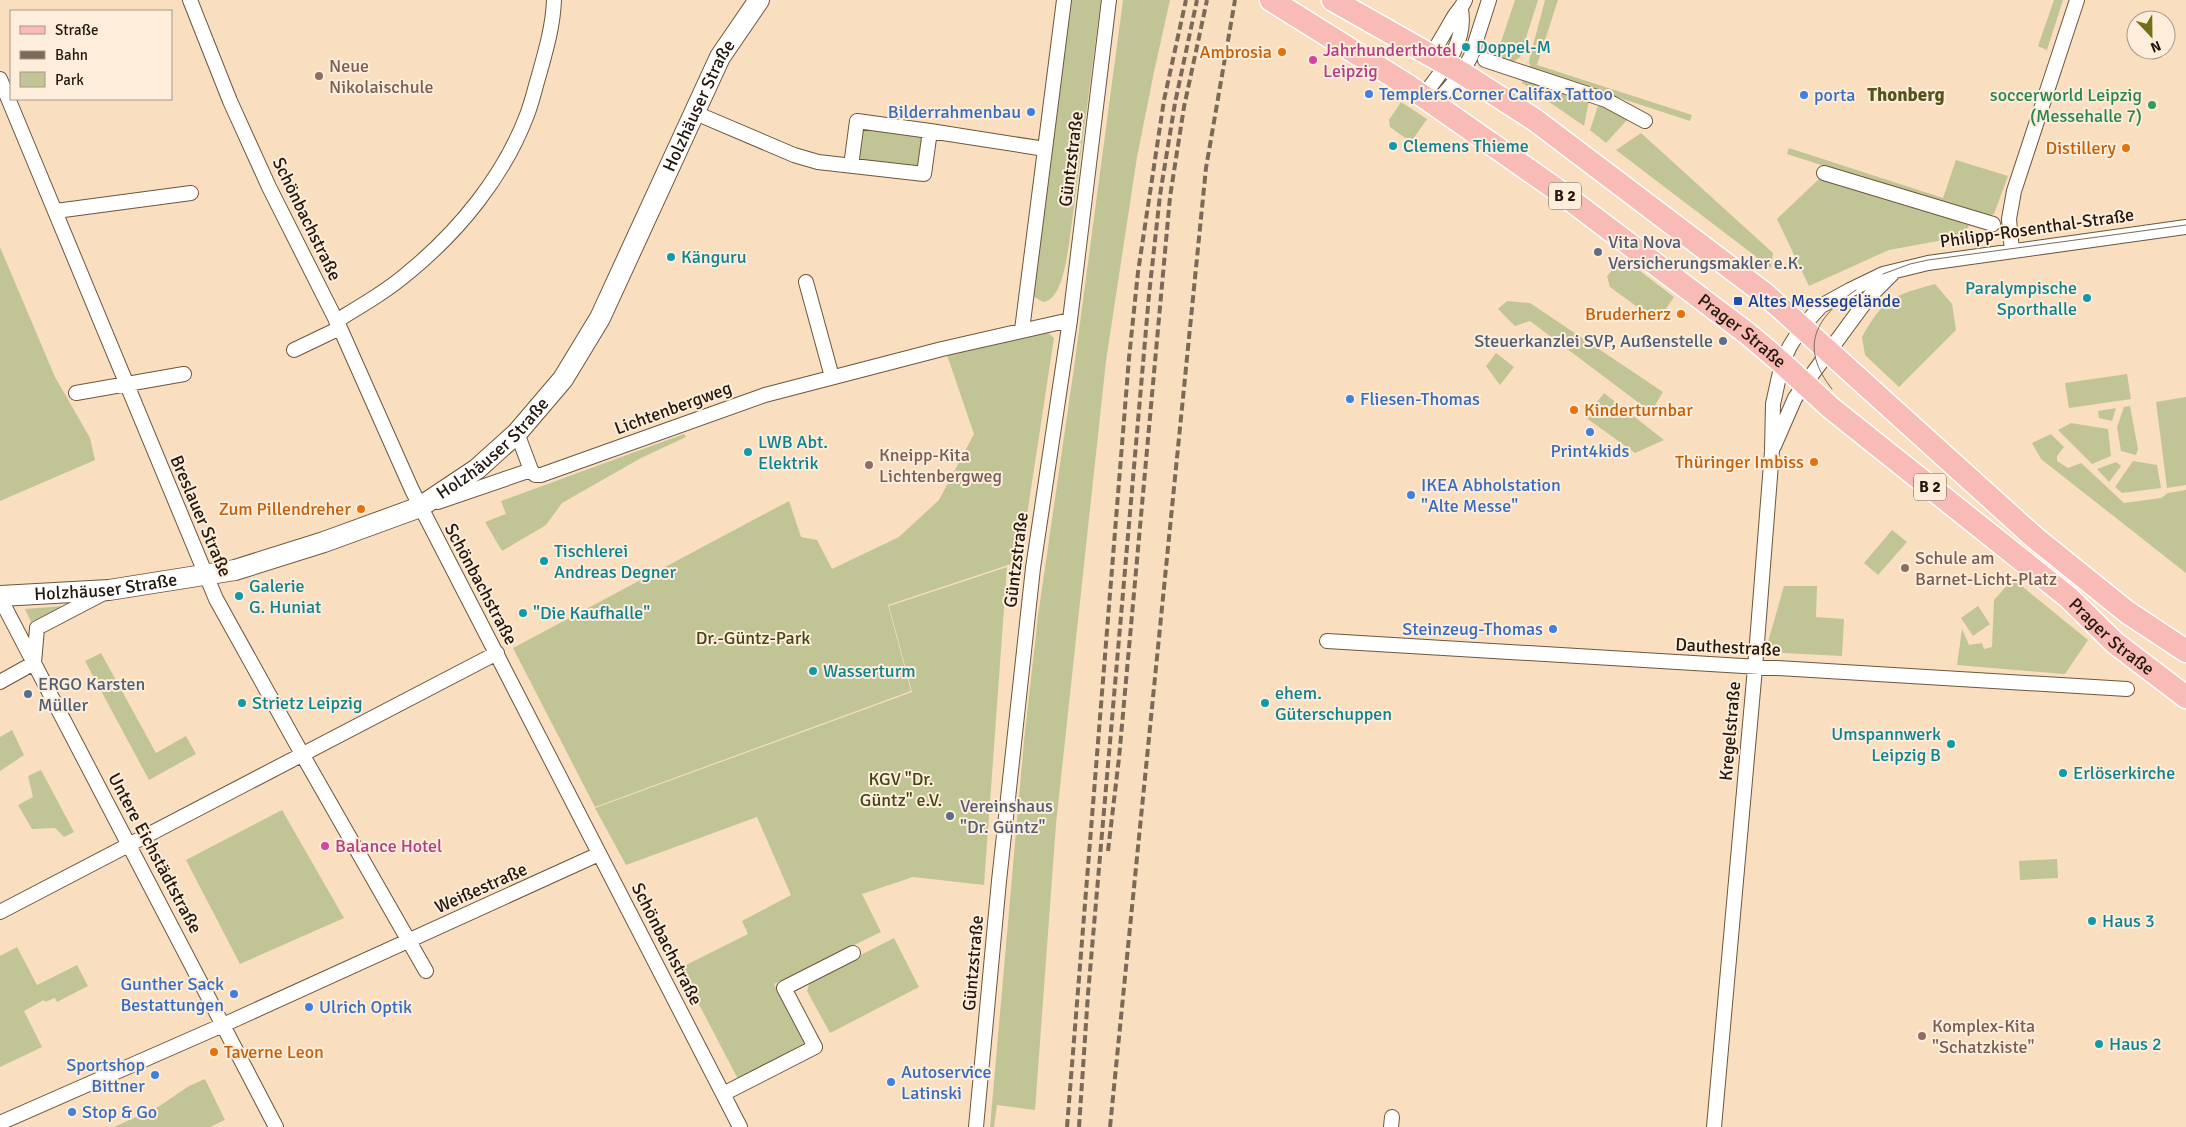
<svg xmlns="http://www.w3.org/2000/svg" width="2186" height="1127" font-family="Signika,sans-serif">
  <rect width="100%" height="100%" fill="#f9dec0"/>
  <path fill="#c1c595" d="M1070,0H1101L1069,244C1066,260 1062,300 1043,302L1031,295Z
    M1123,0H1170L1154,72L1137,157L1106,361L1056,824L1035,1110L997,1105L994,1127H990L1024,741L1038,616L1074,368Z
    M1515,0H1538L1520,57L1512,63L1496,57Z
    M1545,0H1558L1537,65L1692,115L1690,121L1531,69L1529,61Z
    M2054,0H2063L2047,50L2038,46Z
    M1523,78L1589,100L1584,126L1522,83Z
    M1401,102L1427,119L1411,142L1390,127L1389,120Z
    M1599,103L1615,108L1627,120L1606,143L1590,130Z
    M860,125L925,135L921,170L856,161Z
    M1641,133L1773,253L1771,268L1616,150Z
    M1789,148L1943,198L1956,160L2008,176L1994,214L1981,217L1787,154Z
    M1821,177L1969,225L1965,236L1889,250L1809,286L1777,219Z
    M0,247L55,377L90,438L95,460L0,501Z
    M1623,258L1674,297L1661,316L1651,317L1610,287L1607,276Z
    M1935,284L1952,304L1956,330L1899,387L1865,355L1862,337C1883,299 1894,295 1935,284Z
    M1507,301L1530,303L1663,392L1651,412L1530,321L1515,326L1498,309Z
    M1047,332L1054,338L1020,561L888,605L911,691L595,807L513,648L789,501L801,537L817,540L832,569L899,537L939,500L974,434L947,355Z
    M1496,353L1514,367L1500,385L1486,366Z
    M2127,374L2131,399L2069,408L2065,383Z
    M1604,393L1664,440L1635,453L1585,417Z
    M2186,397V485L2167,488L2156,402Z
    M2130,406L2138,449L2136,455L2121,451L2117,427L2124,407Z
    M2116,408L2112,421L2099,418L2098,411Z
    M2071,423L2108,429L2111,456L2092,464L2058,430Z
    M684,434L686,437L641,458L562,503L546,525L502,551L485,522L506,514L501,501Z
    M2051,434L2064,447L2057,456V461L2068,468L2081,463L2124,503L2161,498L2168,493L2186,490V573L2041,459L2032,443Z
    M2133,461L2157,465L2161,488L2122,493L2115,487Z
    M2116,462L2121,466L2109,482L2097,469Z
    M1892,530L1907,542L1878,575L1864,563Z
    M1007,567L984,885L913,877L862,894L881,932L774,984L808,1047L739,1081L680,968L748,934L742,921L791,895L757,817L626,865L595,808L912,692L889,606Z
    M2013,579L2088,640L2065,674L1957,665L1962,629L1969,645L1982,643L1984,649L1992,647L1994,600Z
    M1784,586H1817L1816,617L1844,619L1842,656L1783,653L1768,642Z
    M63,606L31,622L25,609Z
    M1978,606L1990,624L1973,636L1961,618Z
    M101,653L156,753L186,736L196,754L149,780L85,661Z
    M12,730L24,755L0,771V737Z
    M41,770L74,832L64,837L55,828L32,829L18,805L33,797L28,776Z
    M282,810L344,918L240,964L186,860Z
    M2057,859L2058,878L2020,880L2019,861Z
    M894,938L919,987L830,1033L807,991L810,981Z
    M17,947L37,985L77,965L88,986L57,1002L55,998L45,1002L44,1000L24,1011L42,1047L0,1067V956Z
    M205,1079L225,1120L210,1127H114L158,1107L189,1086Z"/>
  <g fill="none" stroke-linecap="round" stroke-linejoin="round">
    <g stroke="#6d563c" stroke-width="16">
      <path id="street" d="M190,0L230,101L269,187L340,328L412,490L740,1127
        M1431,55C1439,43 1445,32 1452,20C1456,12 1462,8 1465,0
        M1485,60L1606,100L1645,121
        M0,79L216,599L302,754L426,971
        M1423,96C1442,71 1467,43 1461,10
        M1435,104L1462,73L1471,56L1489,0
        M693,112L794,155L818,162L924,174L930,131L1045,149
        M851,166L857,121L930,131
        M1824,173L1993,224
        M56,211L191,193
        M2012,251L2009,219L2014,191L2077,0
        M806,282L832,377
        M336,321C361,306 387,291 409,272C459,231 504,176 527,115C532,102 535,88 539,75C546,50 553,26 554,0
        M1022,330L1064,0
        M294,350L340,328
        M76,393L184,374
        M517,433L531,470L535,475H541L765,395L942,349L1070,320
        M1774,446L1795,398L1805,384L1869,297L1893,273
        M438,502L531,470
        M0,598L276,1127
        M1327,641L2127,689
        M0,682L34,663L37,628L104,593
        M0,912L497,653
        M723,1094L815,1047L784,988L853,953
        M0,1123L223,1025L599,854
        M976,1127L999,881L1033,568L1070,320L1109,0
        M1391,1127L1392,1117
        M1714,1127L1755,668L1772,451L1773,404L1782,363L1790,346L1802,327L1821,306L1850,290L1883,274L1928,263L2186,227"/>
    </g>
    <g stroke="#6d563c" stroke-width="22">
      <g id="secondary">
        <path id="s1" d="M0,596L109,590L235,570L324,542L420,507L477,469L517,433L563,379L600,318L720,57L759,0"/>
      </g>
    </g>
    <g stroke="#fff" stroke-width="25">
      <g id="primary">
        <path id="s2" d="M1271,0L1407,85L1500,150L1560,192L1748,334L1782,363L1831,408L2068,597L2115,643L2186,697"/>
        <path d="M1333,0L1462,73L1535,120L1765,294L2034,537L2127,612L2186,651"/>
      </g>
    </g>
    <use href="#street" stroke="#fff" stroke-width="14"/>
    <use href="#secondary" stroke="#fff" stroke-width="20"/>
    <use href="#primary" stroke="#f9bbb6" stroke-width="22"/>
    <path stroke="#7b6a57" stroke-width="1" d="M1883,274L1910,264L1928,260L2186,225
      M1832,389C1798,346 1816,317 1856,290"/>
    <path stroke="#7b6a57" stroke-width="4" stroke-dasharray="8 4" stroke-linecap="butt" d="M1108,851L1119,758L1170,197L1184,107L1207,0
      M1067,1127L1129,358L1138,272L1164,100L1186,0
      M1079,1127L1088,994L1149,295L1160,195L1175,103L1197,0
      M1110,1127L1206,168L1235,0"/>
  </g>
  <g fill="#0f9aa8" stroke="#feeddb" stroke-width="2">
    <circle cx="1466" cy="47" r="5"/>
    <circle cx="1393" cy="146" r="5"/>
    <circle cx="671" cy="257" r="5"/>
    <circle cx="2087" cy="298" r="5"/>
    <circle cx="748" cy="452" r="5"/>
    <circle cx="544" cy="561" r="5"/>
    <circle cx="239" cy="596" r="5"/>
    <circle cx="523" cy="613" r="5"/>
    <circle cx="813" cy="671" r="5"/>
    <circle cx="242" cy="703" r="5"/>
    <circle cx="1265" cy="703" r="5"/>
    <circle cx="1951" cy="744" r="5"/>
    <circle cx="2063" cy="773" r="5"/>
    <circle cx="2092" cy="921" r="5"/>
    <circle cx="2099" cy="1044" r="5"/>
  </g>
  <g fill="#e8710a" stroke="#feeddb" stroke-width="2">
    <circle cx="1282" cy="52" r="5"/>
    <circle cx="2126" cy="148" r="5"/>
    <circle cx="1681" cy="314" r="5"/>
    <circle cx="1574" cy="410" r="5"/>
    <circle cx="1814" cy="462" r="5"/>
    <circle cx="361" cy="509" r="5"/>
    <circle cx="214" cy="1052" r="5"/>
  </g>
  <g fill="#d1479c" stroke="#feeddb" stroke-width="2">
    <circle cx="1313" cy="60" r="5"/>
    <circle cx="325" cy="846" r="5"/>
  </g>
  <g fill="#8d6e63" stroke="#feeddb" stroke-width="2">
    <circle cx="319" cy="76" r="5"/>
    <circle cx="869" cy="465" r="5"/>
    <circle cx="1905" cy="568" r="5"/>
    <circle cx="1922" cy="1036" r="5"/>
  </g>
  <g fill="#3f7fe0" stroke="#feeddb" stroke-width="2">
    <circle cx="1369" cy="94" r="5"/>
    <circle cx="1804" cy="95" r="5"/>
    <circle cx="1031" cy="112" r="5"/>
    <circle cx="1350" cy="399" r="5"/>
    <circle cx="1590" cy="432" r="5"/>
    <circle cx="1411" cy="495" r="5"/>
    <circle cx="1553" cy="629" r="5"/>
    <circle cx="234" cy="994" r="5"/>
    <circle cx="309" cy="1007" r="5"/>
    <circle cx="155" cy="1075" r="5"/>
    <circle cx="891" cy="1082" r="5"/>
    <circle cx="72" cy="1112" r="5"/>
  </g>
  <circle fill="#2e9e5b" stroke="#feeddb" stroke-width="2" cx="2152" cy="105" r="5"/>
  <g fill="#5c6f8a" stroke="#feeddb" stroke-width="2">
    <circle cx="1598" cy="252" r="5"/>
    <circle cx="1723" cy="341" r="5"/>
    <circle cx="28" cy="694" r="5"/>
    <circle cx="950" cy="816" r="5"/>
  </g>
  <rect fill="#1a4fb4" stroke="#feeddb" stroke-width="2" x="1733" y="296" width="10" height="10" rx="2.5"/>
  <g text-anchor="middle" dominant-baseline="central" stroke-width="4" stroke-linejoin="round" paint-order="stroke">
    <g fill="#feeddb" stroke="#64584b" stroke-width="1">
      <rect x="1549" y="182.5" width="32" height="27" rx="4"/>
      <rect x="1914" y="473.5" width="32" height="27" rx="4"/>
    </g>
    <g font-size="16" font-weight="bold" fill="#22180d">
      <text x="1565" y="196">B 2</text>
      <text x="1930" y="487">B 2</text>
    </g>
    <g font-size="18" fill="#0d838f" stroke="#feeddb" text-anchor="start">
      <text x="1476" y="47">Doppel-M</text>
      <text x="1403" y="146">Clemens Thieme</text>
      <text x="681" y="257">Känguru</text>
      <text x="2077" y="288" text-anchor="end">Paralympische<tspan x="2077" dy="21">Sporthalle</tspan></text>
      <text x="758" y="442">LWB Abt.<tspan x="758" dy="21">Elektrik</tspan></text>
      <text x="554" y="551">Tischlerei<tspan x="554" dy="21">Andreas Degner</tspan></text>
      <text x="249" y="586">Galerie<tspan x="249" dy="21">G. Huniat</tspan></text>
      <text x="533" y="613">"Die Kaufhalle"</text>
      <text x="823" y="671">Wasserturm</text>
      <text x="1275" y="693">ehem.<tspan x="1275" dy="21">Güterschuppen</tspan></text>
      <text x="252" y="703">Strietz Leipzig</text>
      <text x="1941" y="734" text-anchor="end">Umspannwerk<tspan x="1941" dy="21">Leipzig B</tspan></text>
      <text x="2073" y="773">Erlöserkirche</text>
      <text x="2102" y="921">Haus 3</text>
      <text x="2109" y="1044">Haus 2</text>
    </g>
    <g font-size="18" fill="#b23c85" stroke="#feeddb" text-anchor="start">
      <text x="1323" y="50">Jahrhunderthotel<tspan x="1323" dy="21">Leipzig</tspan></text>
      <text x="335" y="846">Balance Hotel</text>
    </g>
    <g font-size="18" fill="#c56008" stroke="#feeddb" text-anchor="end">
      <text x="1272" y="52">Ambrosia</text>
      <text x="2116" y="148">Distillery</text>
      <text x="1671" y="314">Bruderherz</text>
      <text x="1584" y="410" text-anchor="start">Kinderturnbar</text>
      <text x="1804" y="462">Thüringer Imbiss</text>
      <text x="351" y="509">Zum Pillendreher</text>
      <text x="224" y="1052" text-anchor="start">Taverne Leon</text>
    </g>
    <g font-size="18" fill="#785e54" stroke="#feeddb" text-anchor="start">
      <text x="329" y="66">Neue<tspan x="329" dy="21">Nikolaischule</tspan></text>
      <text x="879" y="455">Kneipp-Kita<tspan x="879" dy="21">Lichtenbergweg</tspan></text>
      <text x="1915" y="558">Schule am<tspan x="1915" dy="21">Barnet-Licht-Platz</tspan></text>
      <text x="1932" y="1026">Komplex-Kita<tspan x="1932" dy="21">"Schatzkiste"</tspan></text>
    </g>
    <g font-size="18" fill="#366cbe" stroke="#feeddb" text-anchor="start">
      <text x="1379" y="94">Templers Corner Califax Tattoo</text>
      <text x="1814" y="95">porta</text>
      <text x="1021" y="112" text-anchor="end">Bilderrahmenbau</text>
      <text x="1360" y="399">Fliesen-Thomas</text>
      <text x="1590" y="451" text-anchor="middle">Print4kids</text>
      <text x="1421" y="485">IKEA Abholstation<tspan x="1421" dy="21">"Alte Messe"</tspan></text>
      <text x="1543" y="629" text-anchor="end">Steinzeug-Thomas</text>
      <text x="224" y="984" text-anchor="end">Gunther Sack<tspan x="224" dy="21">Bestattungen</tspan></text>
      <text x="319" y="1007">Ulrich Optik</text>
      <text x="145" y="1065" text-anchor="end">Sportshop<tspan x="145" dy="21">Bittner</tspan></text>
      <text x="901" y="1072">Autoservice<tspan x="901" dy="21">Latinski</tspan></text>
      <text x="82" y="1112">Stop &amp; Go</text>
    </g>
    <g font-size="18" fill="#27864d" stroke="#feeddb" text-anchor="end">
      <text x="2142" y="95">soccerworld Leipzig<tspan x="2142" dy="21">(Messehalle 7)</tspan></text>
    </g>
    <g font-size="18" fill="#22180d" stroke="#feeddb">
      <text stroke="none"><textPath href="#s1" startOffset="931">Holzhäuser Straße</textPath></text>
      <text transform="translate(1071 159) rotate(-83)">Güntzstraße</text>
      <text transform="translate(307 219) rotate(64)">Schönbachstraße</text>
      <text transform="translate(2037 228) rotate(-8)">Philipp-Rosenthal-Straße</text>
      <text stroke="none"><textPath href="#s2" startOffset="576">Prager Straße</textPath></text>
      <text transform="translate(673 408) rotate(-20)">Lichtenbergweg</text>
      <text stroke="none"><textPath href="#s1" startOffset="526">Holzhäuser Straße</textPath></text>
      <text transform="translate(201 516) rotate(67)">Breslauer Straße</text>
      <text transform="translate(1016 560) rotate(-83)">Güntzstraße</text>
      <text transform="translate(481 584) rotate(62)">Schönbachstraße</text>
      <text stroke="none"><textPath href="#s1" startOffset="106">Holzhäuser Straße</textPath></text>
      <text stroke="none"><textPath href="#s2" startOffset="1056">Prager Straße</textPath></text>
      <text transform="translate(1728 647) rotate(3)">Dauthestraße</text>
      <text transform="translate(1730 731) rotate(-85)">Kregelstraße</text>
      <text transform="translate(155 853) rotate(62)">Untere Eichstädtstraße</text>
      <text transform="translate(481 888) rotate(-24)">Weißestraße</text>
      <text transform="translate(667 944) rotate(63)">Schönbachstraße</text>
      <text transform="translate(973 963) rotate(-85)">Güntzstraße</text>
    </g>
    <g font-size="18" fill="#4e5e75" stroke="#feeddb" text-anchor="start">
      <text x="1608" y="242">Vita Nova<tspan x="1608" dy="21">Versicherungsmakler e.K.</tspan></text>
      <text x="1713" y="341" text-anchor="end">Steuerkanzlei SVP, Außenstelle</text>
      <text x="38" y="684">ERGO Karsten<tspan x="38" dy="21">Müller</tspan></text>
      <text x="960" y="806">Vereinshaus<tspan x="960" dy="21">"Dr. Güntz"</tspan></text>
    </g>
    <g font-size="18" fill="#164399" stroke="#feeddb" text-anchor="start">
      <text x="1748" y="301">Altes Messegelände</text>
    </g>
    <g font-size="18" fill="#424416" stroke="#feeddb">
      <text x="753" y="638">Dr.-Güntz-Park</text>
      <text x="901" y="779">KGV "Dr.<tspan x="901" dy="21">Güntz" e.V.</tspan></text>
    </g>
    <g font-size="19" font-weight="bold" fill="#535419" stroke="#feeddb">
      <text x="1906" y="95">Thonberg</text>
    </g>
  </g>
  <rect x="10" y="10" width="162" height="90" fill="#feeddb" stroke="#a69889"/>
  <rect x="20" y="26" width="25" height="8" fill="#f9bbb6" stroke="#a69889"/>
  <text x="55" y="35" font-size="15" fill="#22180d">Straße</text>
  <rect x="20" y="51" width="25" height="8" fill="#7b6a57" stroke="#a69889"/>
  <text x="55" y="60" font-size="15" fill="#22180d">Bahn</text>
  <rect x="20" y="72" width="25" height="15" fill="#c1c595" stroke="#a69889"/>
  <text x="55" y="85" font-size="15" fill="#22180d">Park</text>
  <g transform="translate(2151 35) rotate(158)"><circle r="24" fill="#feeddb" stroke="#a69889"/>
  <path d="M0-4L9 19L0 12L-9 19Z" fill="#707115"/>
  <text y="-8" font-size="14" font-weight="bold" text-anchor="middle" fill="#22180d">N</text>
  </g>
</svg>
